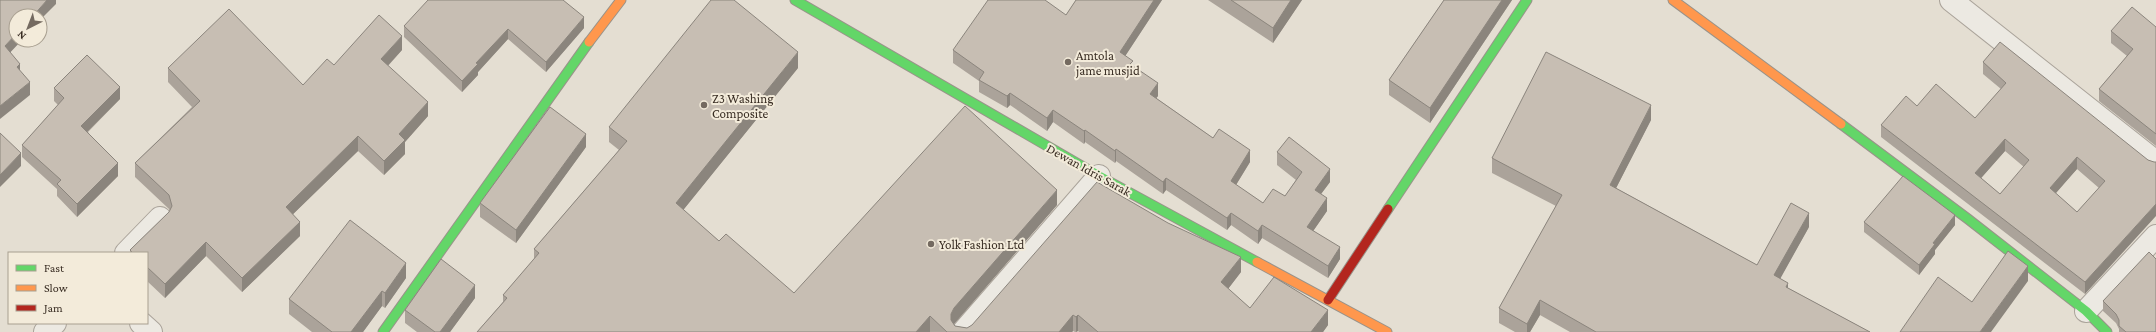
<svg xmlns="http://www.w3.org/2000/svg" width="2156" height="332" font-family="'Crimson Pro',serif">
  <rect width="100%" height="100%" fill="#e4ded2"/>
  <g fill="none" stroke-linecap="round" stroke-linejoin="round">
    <g stroke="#aaa39a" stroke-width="24">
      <path id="street" d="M1951,0L2156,162
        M126,253L160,218
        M2086,311L2156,236
        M141,323L151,332
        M45,332L55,323
        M963,332L1099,176"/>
    </g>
    <g stroke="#99938a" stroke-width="11">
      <path id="fast" d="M795,0L1099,176L1257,262
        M1841,124L1968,219L2086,311L2107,332
        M1388,209L1527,0
        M383,332L589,42"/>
    </g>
    <g stroke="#99938a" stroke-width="11">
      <path id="slow" d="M1673,0L1841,124
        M589,42L621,0
        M1257,262L1387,332"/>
    </g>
    <g stroke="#99938a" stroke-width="11">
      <path id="jam" d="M1328,300L1388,209"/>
    </g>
    <use href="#street" stroke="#ece9e2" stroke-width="22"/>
    <use href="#fast" stroke="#63d668" stroke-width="9"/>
    <use href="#slow" stroke="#ff974d" stroke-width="9"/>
    <use href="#jam" stroke="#b3261e" stroke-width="9"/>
  </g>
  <path fill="#aba39a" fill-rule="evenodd" d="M1076,0H1162L1125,56L1133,66L1158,96L1156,98L1213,138L1250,162L1236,185L1263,203L1285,196L1296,180L1277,165V152L1330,182L1321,194L1327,211L1313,231L1340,259L1328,278L1262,238L1258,244L1231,225L1227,230L1166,190L1163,194L1116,161L1115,163L1085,142L1084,144L1053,122L1047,131L1010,105L1007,108L979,92V81L953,63V50L1066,15Z
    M1208,0H1302L1273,43Z
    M1444,0H1512L1430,123L1389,95V80Z
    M404,26L584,28L546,72L508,39L478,72V75L462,92L404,37Z
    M2156,27V146L2099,101V89L2127,56L2111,43V31Z
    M402,50L388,66L428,116L405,142V154L384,175L358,151L293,214L300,236L242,292L206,256L165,298L147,281V253H130V250L170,211L169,209L135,177V163L192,107L168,82V68L303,85L334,65Z
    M1983,62L2148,160L2154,162L2085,294L1881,137V125L1917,106L1975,118L2001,89L1983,74ZM2005,151L2024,167L2000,194L1981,178ZM2077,169L2099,188L2077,212L2055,193Z
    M798,68L683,210L719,241L794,293L1057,205L954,324L955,326L967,328L1241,272L1228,289L1250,308L1328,325L1323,332H1079L1078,331L1076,332H1075L1073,331L1072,332H477L503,302V295L534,259V249L619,150L609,142V127Z
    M54,88L120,99L88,132L118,176L77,217L57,196V189L22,157V145L58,105L54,101Z
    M1651,120L1616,188L1757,265L1809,227L1780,278L1788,288L1870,332H1570L1540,315L1530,332H1515L1499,323V308L1556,206L1492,173V158Z
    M586,147L516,243L480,217V203Z
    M1864,222L1955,225L1935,250V254L1919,275L1864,232Z
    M406,278L385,308L382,306L363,332H312L289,314V299Z
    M475,298L450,332H417L405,323V310Z
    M2103,301L2156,332H2119V329L2116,323L2103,311Z"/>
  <path fill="#8b857d" d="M47,0H56V4L40,20V16H33Z
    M1154,0H1162L1120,64V52Z
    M1291,0H1302L1273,43V28Z
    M1502,0H1512L1430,123V108Z
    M584,17V28L546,72V62Z
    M508,29V39L478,72V75L462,92V81L476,63Z
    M16,34V40H22L5,58V46Z
    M402,36V50L381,73V59Z
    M798,52V68L676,219V203Z
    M20,64V76L17,67Z
    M30,82V95L0,119V106Z
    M1158,83V96L1150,106V94Z
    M120,87V99L81,138V126Z
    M1010,93V105L1007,108V96Z
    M428,102V116L405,142V154L384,175V161L399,134Z
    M1651,105V120L1610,200V185Z
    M1053,110V122L1047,131V118Z
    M1085,130V142L1084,144V131Z
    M586,134V147L516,243V230Z
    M358,136V151L286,221V207Z
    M2005,139V151L1975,185V173Z
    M1116,149V161L1115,163V151Z
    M1250,150V162L1231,193V181Z
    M21,153V166L0,187V175Z
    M2077,157V169L2050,200V188Z
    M118,163V176L77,217V204Z
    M1330,169V182L1315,202V190Z
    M1166,178V190L1163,194V182Z
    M1057,190V205L954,324L951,329V314L954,308Z
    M1327,198V211L1307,240V227Z
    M2156,204V216L2085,294V282Z
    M1231,213V225L1227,230V218Z
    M1809,213V227L1774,290V275Z
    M1955,215V225L1935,250V254L1919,275V265L1933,243Z
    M300,222V236L242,292V278Z
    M1262,225V238L1258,244V231Z
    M206,242V256L165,298V284Z
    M1340,247V259L1328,278V266Z
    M1241,257V272L1221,298V282Z
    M406,263V278L385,308V293Z
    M2028,266V281L1991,332H1980Z
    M1788,283V297L1786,287Z
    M475,285V298L450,332H440Z
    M382,291V306L363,332H351Z
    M1540,300V315L1530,332H1527V324Z
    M1328,310V325L1323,332H1311Z
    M1073,315V331L1072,332H1059Z
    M1078,315V331L1076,332V317Z
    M930,316V332H916Z"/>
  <path fill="#c7beb3" stroke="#8b857d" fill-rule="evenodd" d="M0,0H47L33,16H16V34L5,46L20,64L17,67L30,82L0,106Z
    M428,0H563L584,17L546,62L508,29L476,63L478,64L462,81L404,26Z
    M711,0H734L798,52L676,203L719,241L726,234L794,293L965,106L1057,190L954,308L951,314V320L955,326L967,328L972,325L1097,182L1168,223L1241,257L1221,282L1250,308L1274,277L1328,310L1311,332H1098L1078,315L1076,317L1073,315L1059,332H947L930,316L916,332H477L507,298L503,295L539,253L534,249L627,141L609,127Z
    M988,0H1045L1066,15L1076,0H1154L1120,52L1133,61L1130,64L1158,83L1150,94L1213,138L1219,129L1250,150L1231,181L1263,203L1273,189L1285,196L1302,172L1277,152L1289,137L1330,169L1315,190L1327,198L1307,227L1340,247L1328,266L1262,225L1258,231L1231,213L1227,218L1166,178L1163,182L1116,149L1115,151L1085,130L1084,131L1053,110L1047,118L1010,93L1007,96L979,80L984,72L953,50Z
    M1231,0H1291L1273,28Z
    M1444,0H1502L1430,108L1389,80Z
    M2132,7L2156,27V134L2099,89L2133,49L2111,31Z
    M229,9L303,85L327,59L334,65L379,15L402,36L381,59L428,102L399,134L405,140L384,161L358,136L286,207L300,222L242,278L206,242L165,284L147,267V253H133L130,250L169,212L172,206L169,195L135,163L200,101L168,68Z
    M2000,42L2148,160L2154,162H2156V204L2085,282L1881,125L1906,96L1917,106L1936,84L1975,118L2006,83L1983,62ZM2005,139L2029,160L2000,194L1975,173ZM2077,157L2105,181L2077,212L2050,188Z
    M1546,52L1651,105L1610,185L1757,265L1791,203L1809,213L1774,275L1788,283L1786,287L1870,332H1596L1540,300L1527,324L1499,308L1562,195L1492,158Z
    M87,55L120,87L81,126L118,163L77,204L57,184L61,180L22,145L64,98L54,88Z
    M550,107L586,134L516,230L480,203Z
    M0,133L21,153L0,175Z
    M1903,176L1955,215L1933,243L1935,244L1919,265L1864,222Z
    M350,220L406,263L385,293L382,291L351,332H332L289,299Z
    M2008,251L2028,266L1980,332H1900L1938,277L1972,302Z
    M2149,252L2156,259V332H2126L2119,326V320L2116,314L2103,301Z
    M441,259L475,285L440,332H435L405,310Z"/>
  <g fill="#746a60" stroke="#f3ebda" stroke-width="1.5">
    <circle cx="1068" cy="62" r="4"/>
    <circle cx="704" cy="105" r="4"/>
    <circle cx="931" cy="244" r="4"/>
  </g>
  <g text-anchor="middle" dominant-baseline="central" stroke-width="4" stroke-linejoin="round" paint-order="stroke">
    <g font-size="13" fill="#382c22" stroke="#f3ebda" text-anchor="start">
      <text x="1076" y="55">Amtola<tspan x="1076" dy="15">jame musjid</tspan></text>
      <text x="712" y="98">Z3 Washing<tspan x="712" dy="15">Composite</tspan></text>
      <text x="939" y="244">Yolk Fashion Ltd</text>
    </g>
    <g font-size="13" fill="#382c22" stroke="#f3ebda">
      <text transform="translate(1089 170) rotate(29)">Dewan Idris Sarak</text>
    </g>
  </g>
  <rect x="8" y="252" width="140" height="72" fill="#f3ebda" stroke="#a89f90"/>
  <rect x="16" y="265" width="20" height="6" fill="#63d668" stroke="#a89f90"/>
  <text x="44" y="272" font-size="12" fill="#382c22">Fast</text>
  <rect x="16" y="285" width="20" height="6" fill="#ff974d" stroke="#a89f90"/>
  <text x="44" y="292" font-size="12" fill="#382c22">Slow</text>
  <rect x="16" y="305" width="20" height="6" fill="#b3261e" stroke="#a89f90"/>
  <text x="44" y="312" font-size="12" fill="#382c22">Jam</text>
  <g transform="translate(28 28) rotate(222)"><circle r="19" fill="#f3ebda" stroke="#a89f90"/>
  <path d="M0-3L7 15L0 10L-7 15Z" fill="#746a60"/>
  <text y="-6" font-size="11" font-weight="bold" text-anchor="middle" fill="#382c22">N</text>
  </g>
</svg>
